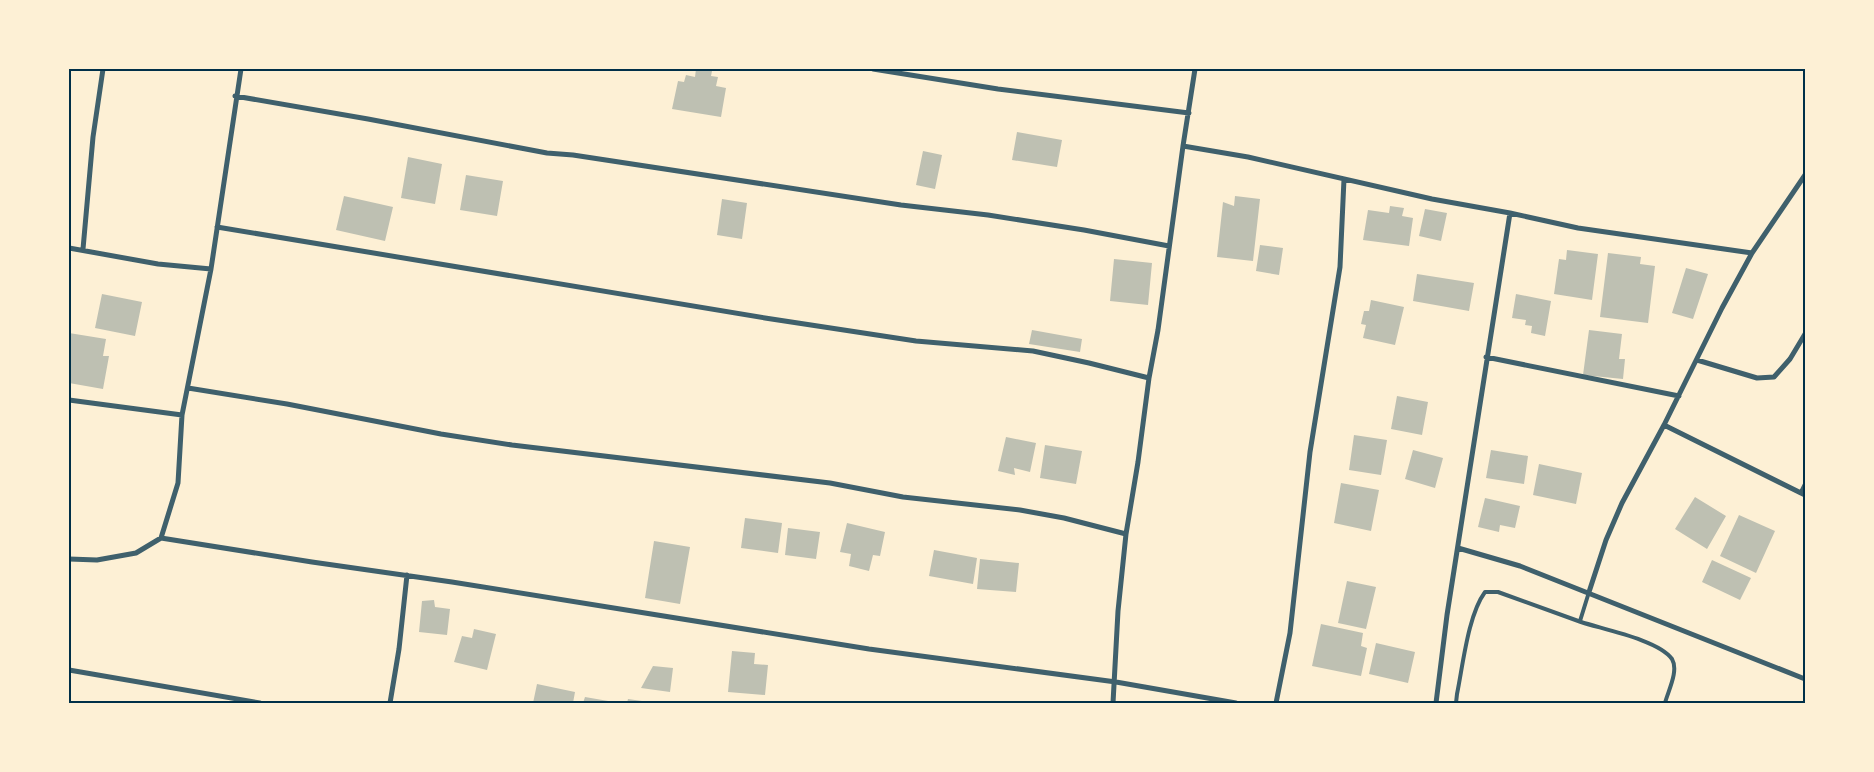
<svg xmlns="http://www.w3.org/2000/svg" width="1874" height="772" font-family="Inter,sans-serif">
  <rect width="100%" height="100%" fill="#fdf0d5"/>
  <path fill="#bec0b2" d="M696,69L712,71L711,76L718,77L716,86L726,88L721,117L672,109L678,81L684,82L686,75L695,77Z
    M1017,132L1062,140L1057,167L1012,160Z
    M923,151L942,155L935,189L916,185Z
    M408,157L442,164L435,204L401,198Z
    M466,175L503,181L497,216L460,210Z
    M344,196L393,207L385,241L336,230Z
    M1235,196L1260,199L1253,261L1217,257L1223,202L1234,206Z
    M722,199L747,203L742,239L717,235Z
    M1390,206L1404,208L1402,216L1413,218L1409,246L1363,240L1368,210L1389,213Z
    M1425,209L1447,213L1441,241L1419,236Z
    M1260,245L1283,248L1279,275L1256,271Z
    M1567,250L1598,254L1592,300L1554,294L1559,259L1566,260Z
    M1608,253L1641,257L1640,264L1655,266L1648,323L1600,317Z
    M1114,259L1152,263L1148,305L1110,301Z
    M1686,268L1708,274L1693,319L1672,313Z
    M1417,274L1474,283L1469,311L1413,301Z
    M102,294L142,302L135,336L95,328Z
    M1516,294L1551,301L1545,336L1531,333L1532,326L1525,325L1526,320L1512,318Z
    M1371,300L1404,307L1395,345L1363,338L1366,325L1361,324L1364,311H1369Z
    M1032,330L1082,339L1080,352L1029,344Z
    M1589,330L1622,334L1619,359H1625L1623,379L1583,375Z
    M69,333L106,339L103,356H109L103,389L69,383Z
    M1397,396L1428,402L1422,435L1391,429Z
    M1354,435L1387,440L1381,475L1349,470Z
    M1006,437L1036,443L1030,472L1014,468L1015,475L998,471Z
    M1045,445L1082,451L1076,484L1040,478Z
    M1413,450L1443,458L1435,488L1405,479Z
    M1491,450L1528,456L1524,484L1486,478Z
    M1539,464L1582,473L1576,504L1533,495Z
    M1341,483L1379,490L1371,531L1334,523Z
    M1695,497L1726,516L1707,549L1675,529Z
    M1485,498L1520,506L1515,528L1500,525L1499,532L1478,527Z
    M1739,515L1775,531L1756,573L1720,556Z
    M745,518L782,523L778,553L741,548Z
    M847,523L885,532L880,556L873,555L869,571L849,566L851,554L840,552Z
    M788,528L820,532L816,559L785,555Z
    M654,541L690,547L680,604L645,598Z
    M934,550L977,558L973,584L929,576Z
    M980,559L1019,563L1016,592L977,589Z
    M1712,560L1751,578L1740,600L1702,582Z
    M1347,581L1376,587L1366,629L1338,623Z
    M434,600L435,607L450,609L447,635L419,632L422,601Z
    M1321,624L1363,633L1361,646L1367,648L1361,676L1312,666Z
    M474,629L496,634L487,670L454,662L462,636L472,638Z
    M1376,643L1415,652L1408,683L1369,674Z
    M732,651L755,653L754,664L768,665L765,695L728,692Z
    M653,666L673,668L670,692L641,688Z
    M537,684L575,692L573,703H533Z
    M585,697L614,702V703H583Z
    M628,699L649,702V703H627Z"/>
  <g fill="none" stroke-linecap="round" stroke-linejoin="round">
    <path stroke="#3f606c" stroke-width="4" d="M1580,621L1589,592
      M1456,703L1457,694C1463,665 1468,615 1485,592H1498C1525,602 1553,612 1581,622C1602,629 1659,640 1672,659C1679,671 1668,691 1665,703"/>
    <path stroke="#3f606c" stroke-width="5" d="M873,69L998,89L1189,113
      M235,96L368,119L547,153L573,155L901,205L988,215L1084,230L1169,246
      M1183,146L1248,157L1432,199L1510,213L1578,228L1752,253
      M217,227L765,318L916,341L1033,351L1089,363L1149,378
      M69,248L158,264L211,269
      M83,249L93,137L103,69
      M1486,357L1679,396
      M1697,360L1757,378L1774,377L1790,359L1805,334
      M188,388L287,404L441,434L512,445L830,483L903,497L1020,510L1064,518L1126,534
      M69,400L182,415
      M1664,425L1805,495
      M1801,493L1805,485
      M161,538L312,562L452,582L869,649L1116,682L1236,703
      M1458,548L1520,566L1805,679
      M69,559L97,560L136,553L161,538L178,483L182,415L211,269L241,69
      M1589,592L1606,540L1622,503L1664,425L1722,308L1752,253L1805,175
      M69,670L260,703
      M390,703L399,649L407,575
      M1113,703L1118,611L1126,534L1138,462L1149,378L1158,330L1183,146L1195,69
      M1276,703L1290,633L1310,452L1340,267L1344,179
      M1436,703L1447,615L1510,213"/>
  </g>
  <rect width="1874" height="772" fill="none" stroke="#fdf0d5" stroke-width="140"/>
  <rect x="70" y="70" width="1734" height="632" fill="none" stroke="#003049" stroke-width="2"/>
</svg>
